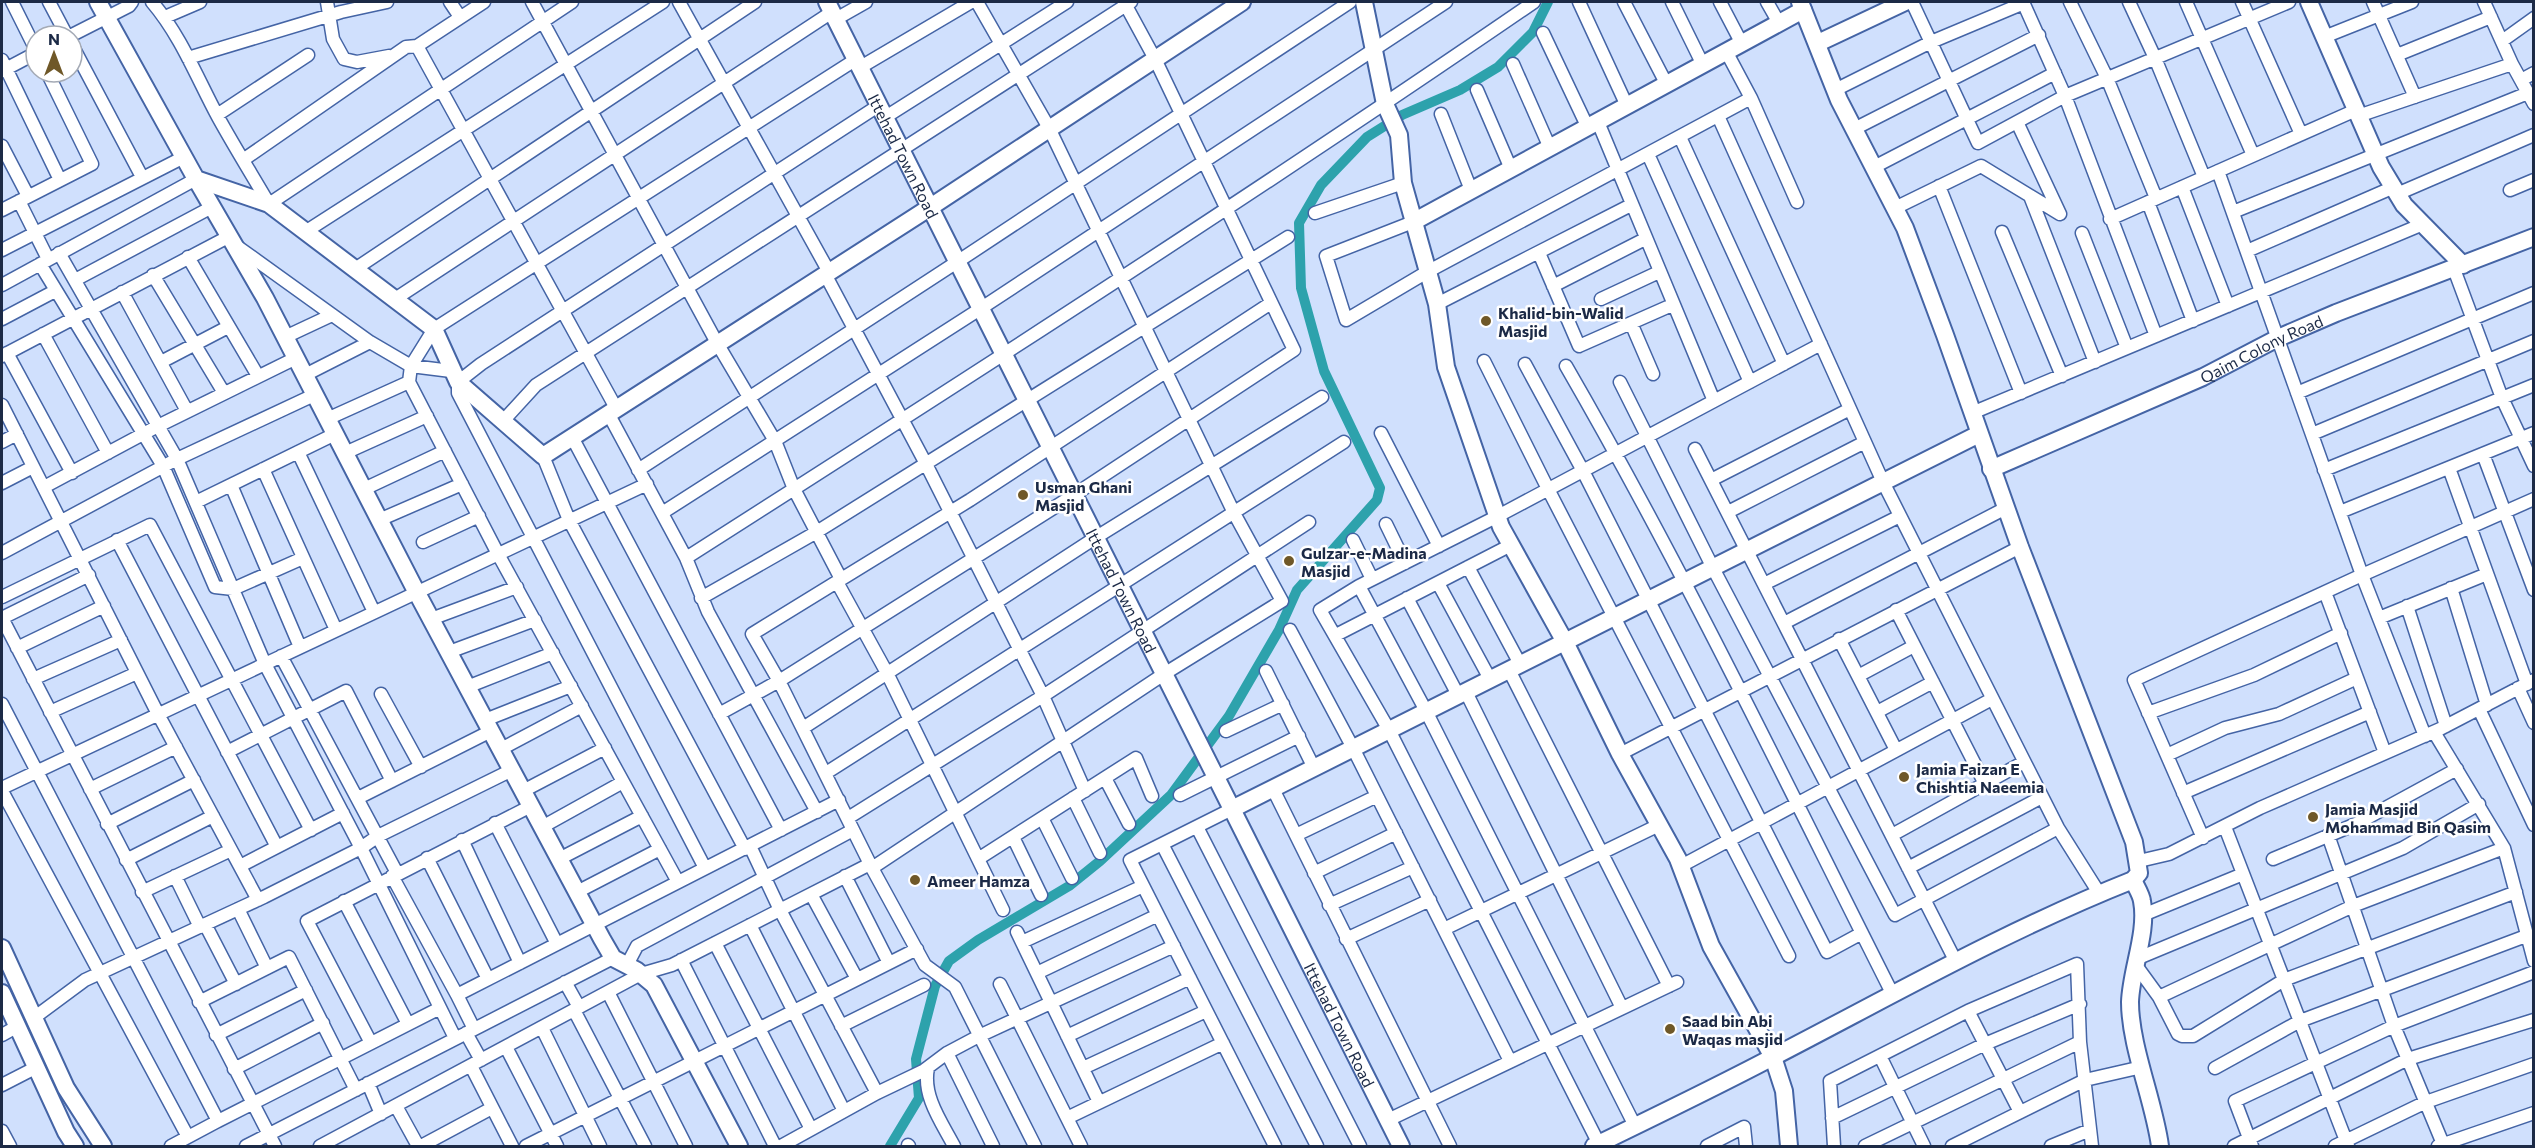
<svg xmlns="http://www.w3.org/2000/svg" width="2535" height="1148" font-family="Commissioner,sans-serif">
  <rect width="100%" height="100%" fill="#d0e0fd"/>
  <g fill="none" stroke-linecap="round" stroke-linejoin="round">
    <path stroke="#2da2ac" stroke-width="10" d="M890,1146L919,1098L916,1059L935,986L949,961L978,940L1069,886L1100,861L1171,795L1229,716L1279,630L1297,590L1377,500L1380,488L1324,371L1301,288L1299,223L1321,185L1367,137L1402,115L1460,90L1498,67L1533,32L1548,2"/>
    <g stroke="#4464a5" stroke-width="15">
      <path id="street" d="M12,2L36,50
        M49,2L67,36
        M152,2C181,36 197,78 218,117C234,146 252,175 269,204L572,2
        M327,2L333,39L344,59L357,62L389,56
        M450,2L460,17
        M532,2L717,343L775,441L794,489L841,579
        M679,2L829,272
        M1579,2L1627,106
        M1624,2L1667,85
        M1672,2L1703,65
        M1720,2L1742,44
        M1767,2L1779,23
        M1912,2L1978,143L2065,96L2289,2
        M2023,2L2065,96L2156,336
        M2070,2L2107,78L2156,198
        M2129,2L2155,58L2204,177
        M2186,2L2253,155
        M2242,2L2301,134
        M2373,2L2415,97
        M165,17L200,2
        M836,19L866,2
        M1543,33L1588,128
        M70,36L129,6L132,2
        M2324,37L2412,2
        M2502,41L2534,18
        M72,45L142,177
        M417,46L616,408
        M2397,55L2491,17
        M188,58L341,12L387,2
        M2,60L60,180
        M1513,64L1550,148
        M2512,64L2534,104
        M859,68L971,2
        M2,71L36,53
        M2521,80L2534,73
        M1477,90L1511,169
        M1835,90L1931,42L2024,3
        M1751,98L1797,202
        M1441,114L1471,190
        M217,115L308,55
        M1718,116L1883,482L2058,828L2099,893
        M2358,116L2512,64L2484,2
        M884,118L1067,2
        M1598,122L1714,401
        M1854,129L2039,35
        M1680,137L1784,364
        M2,146L28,196
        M1648,154L1750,382
        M243,160L406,47L417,46L484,2
        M1874,167L2055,73
        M2218,171L2362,575L2425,736
        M1939,186L2021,393
        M2182,187L2228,306
        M2510,190L2534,180
        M2397,194L2534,135
        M2030,196L2095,362
        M19,201L48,259
        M2148,202L2193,321
        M1895,208L1981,166L2060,214L2017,122
        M2,210L92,164L47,72
        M2233,212L2528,93
        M1315,213L1403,183
        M2110,219L2356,110
        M1413,222L1326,256L1346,320L1427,272L1751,98L1727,53
        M305,232L663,2
        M2002,232L2062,376
        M2082,233L2127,348
        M238,247L370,342L411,366L451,371
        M2,250L184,157
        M2247,251L2394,187
        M59,253L177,459L265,664L361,848L455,1038
        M1539,253L1579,346L1672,305
        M188,257L258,376
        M40,264L163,466L215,587L233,589L303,558
        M355,269L755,2
        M2454,269L2502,398L2534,466
        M825,274L926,464L1043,696L1309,522
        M153,275L224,393
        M75,280L212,207
        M2,285L196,179
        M1553,286L1645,239
        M122,292L187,411
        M395,299L832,12
        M1601,299L1659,272
        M1437,304L1631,205
        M2,319L55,291
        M1631,323L1653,374
        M43,334L108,453
        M285,337L332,315
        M7,353L72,473
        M2,356L228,237
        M1484,361L1548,489L1789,956
        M161,362L228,327
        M1525,364L1583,471L1827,952L1862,933
        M1566,366C1684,570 1786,783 1892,993
        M305,375L370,342
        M1620,382L1713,568L1895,915L2058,828
        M2297,393L2534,293
        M2,405L158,714L258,900
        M608,413L686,558L708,612L817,812
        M1972,413L2423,224
        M327,419L409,382
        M503,421L536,385L1131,2
        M1381,433L1439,546
        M2312,434L2534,341
        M572,437L781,830
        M2,442L17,434
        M1695,449L1955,960
        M298,452L374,612
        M345,453L427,416
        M2483,454L2534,590
        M543,456L569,520L745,849
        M2449,468L2527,684
        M263,469L336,630
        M638,470L957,262L1350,2
        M2324,470L2534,385
        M1711,480L1850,409
        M2,483L33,467
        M231,485L300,647
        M44,487L158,426L296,358
        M364,489L445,451
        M196,502L335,434
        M1728,512L1865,442
        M2340,512L2534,433
        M662,513L980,309L1446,2
        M379,520L462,484
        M1386,524L1405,563
        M117,540L277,847
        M1353,540L1372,579
        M423,542L479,516
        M2,553L177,459L314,395
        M686,558C971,376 1256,193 1534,2
        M1468,567L1520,664
        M837,582L887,673L1003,910
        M1438,583L1490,679
        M1764,584L1900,516
        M1359,586L1320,610L1389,730L1599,1144
        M2451,588L2487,705
        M2325,592L2385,753
        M2,597L150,525L311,830
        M701,598L815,533L1288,237
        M1407,598L1458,695
        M2407,606L2446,726
        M1896,610L1985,784
        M2,618L275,1146
        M2,618L89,575
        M2379,618L2487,574
        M431,619L517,587
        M1784,623L2006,508
        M1290,630L1353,748L1510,1061
        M1336,635L1511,545
        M1839,639L1896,750
        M17,648L104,606
        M449,652L535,620
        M281,656L397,873
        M1509,670L1669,986
        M1266,671L1314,768
        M1858,676L1914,646
        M33,679L121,640
        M467,687L553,653
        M2518,688L2534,723
        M1466,692L1622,1008
        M381,694L421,767
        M2,704L218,1121L171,1146
        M2479,709L2534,825
        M50,712L137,673
        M1877,712L1933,682
        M2148,713L2254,675L2341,633
        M719,714L779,681L752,634L970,500L1271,303
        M485,720L571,686
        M803,728L1095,538L1322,397
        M1226,731L1283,704
        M2434,732L2504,848L2534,961
        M501,749L582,706
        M227,752L346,691L392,781
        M1620,754L2020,547
        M2167,755L2225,728L2279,714L2357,678
        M826,773L1344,442
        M1105,778L1129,824
        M2,788L647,484
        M90,789L176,747
        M1273,789L1450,1146
        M2,791L188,1137
        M523,791L605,748
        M2183,793L2370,712
        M1180,795L1299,736
        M358,798L491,731
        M1073,798L1100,853
        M1232,809L1130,860L1275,1146
        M848,818L1043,696L1085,791
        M1042,818L1072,878
        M495,823L557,944
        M107,824L194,780
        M542,827L623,782
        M1197,827L1360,1146
        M2225,827L2348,1146
        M1296,835L1377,796
        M1892,835L2024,762
        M2328,835L2394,1026L2443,1144
        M1013,837L1041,895
        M2203,838L2134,680L2362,575L2534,499
        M462,840L520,963
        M1162,844L1317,1146
        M750,846L780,910L877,1093
        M427,858L488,979
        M559,859L642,816
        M978,859L1136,758L1152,796
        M2273,859L2356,824L2457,769
        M126,860L213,816
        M2139,861L2169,854L2260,808L2440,729L2534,680
        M240,866L343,813
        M1681,866L1992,699
        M705,868L458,393V382L481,364L878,106
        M872,868L1164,674L1282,601L1234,513L1049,128L977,2
        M1908,868L2042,797
        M1314,873L1396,833
        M175,876L200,927
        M392,876L457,995
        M845,876L889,963
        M678,882L498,554L409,382L411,366L434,329L855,60
        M142,892L231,850
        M577,892L660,849
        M811,894L857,979
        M344,901L408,1024
        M1329,905L1413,867
        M238,909L267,968
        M2143,915L2243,874
        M205,924L236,984
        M750,925L844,1111
        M1444,929L1659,825
        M1017,932L1099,1102
        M1346,939L1430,900
        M1022,942L1143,886
        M715,943L811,1129
        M2136,959L2403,848L2479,804
        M681,960L775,1146
        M2135,964L2159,997L2178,1034L2182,1036H2193L2284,980L2516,892
        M627,965L637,946L853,830
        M1037,973L1158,915
        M565,982L579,1007
        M1000,984L1081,1146
        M608,992L686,1146
        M2159,997L2353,906L2504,848
        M199,1002L289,957L356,1090
        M574,1010L645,1146
        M1968,1011L2020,1112
        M35,1017L85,980L264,897L361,848L378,836L512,770
        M841,1026L924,985
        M542,1028L600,1146
        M474,1029L457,995L839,800
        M466,1033L481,1060
        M2,1035L18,1026
        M216,1035L306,990
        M1067,1036L1190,978
        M371,1043L307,921L531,806
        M506,1047L557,1146
        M947,1053L993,1146
        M1880,1056L1924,1146
        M471,1066L512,1146
        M928,1068C922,1096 942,1123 954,1146
        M1083,1068L1206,1011
        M2215,1068L2300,1021L2526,936
        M234,1069L323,1023
        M368,1083L381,1114
        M2,1085L37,1067
        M396,1106L418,1146
        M1067,1118L1223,1043
        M1832,1118L1985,1044L2080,1004
        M1388,1120L1677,982
        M218,1121L440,1008
        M1635,1126L1426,711L1359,586L1498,516L1821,344
        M2,1131L10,1146
        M908,1145L909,1146
        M246,1146L613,958
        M320,1146L641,974L672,965L870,864
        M421,1146L492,1108
        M526,1146L917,949
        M781,1146L877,1093L923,1071L947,1053L979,1036L1174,946
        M1035,1146L955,987L925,965L872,868L779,681L1074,495L1294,350L1155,59L1124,2
        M1707,1146L1744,1127L1746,1146
        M1834,1146L1830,1081L1968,1011L2077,964L2080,1042L2092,1146
        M1865,1146L2080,1042
        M1952,1146L2085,1080L2142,1067
        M2051,1146L2090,1130
        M2234,1146L2408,1059L2534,1020
        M2252,1146L2235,1101L2394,1026L2534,972
        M2335,1146L2426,1102L2534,1064
        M2438,1146L2534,1113"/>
    </g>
    <g stroke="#4464a5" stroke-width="20">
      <g id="secondary">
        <path d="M98,2L196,179L269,204L434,329L458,382L543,456L929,208L1242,2"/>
        <path id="s1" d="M827,2L1401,1146"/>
        <path d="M1364,2L1385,104L1399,135L1403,183L1437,304L1446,367L1501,527L1565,642L1620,754L1678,859L1711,946L1773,1057L1784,1091L1789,1146"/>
        <path d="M2309,2L2381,167L2404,205L2463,265"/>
        <path d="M1818,43L1905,2"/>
        <path d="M196,179L265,298L417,593L602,939L613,958L636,970L654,985L739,1146"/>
        <path d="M1413,222L1803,10"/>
        <path id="s2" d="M1991,469L2203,377L2278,338L2336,313L2534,237"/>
        <path d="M1232,809L1979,434"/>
        <path d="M2133,880C2136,887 2141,894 2142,901C2148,932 2131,970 2130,1002C2130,1046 2154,1101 2160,1146"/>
        <path d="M2,948L66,1088L103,1146"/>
        <path d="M2,993L66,1132L75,1146"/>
        <path d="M1594,1146C1654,1117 1714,1088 1773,1057C1893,995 2007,930 2133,880L2139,873L2134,842L2020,547L1945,335L1905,228L1839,100L1800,2"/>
      </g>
    </g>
    <use href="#street" stroke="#fff" stroke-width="12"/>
    <use href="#secondary" stroke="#fff" stroke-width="16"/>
  </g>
  <g fill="#6f5828" stroke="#fff" stroke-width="2">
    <circle cx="1486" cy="321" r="6"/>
    <circle cx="1023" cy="495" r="6"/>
    <circle cx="1289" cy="561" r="6"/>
    <circle cx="1904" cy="777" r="6"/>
    <circle cx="2313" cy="817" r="6"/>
    <circle cx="915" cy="880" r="6"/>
    <circle cx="1670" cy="1029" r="6"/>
  </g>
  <g text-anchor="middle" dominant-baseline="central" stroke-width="5" stroke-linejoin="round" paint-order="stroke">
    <g font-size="16" fill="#1c2a46" stroke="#fff">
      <text stroke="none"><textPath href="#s1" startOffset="172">Ittehad Town Road</textPath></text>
      <text stroke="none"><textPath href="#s2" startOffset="296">Qaim Colony Road</textPath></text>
      <text stroke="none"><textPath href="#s1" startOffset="658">Ittehad Town Road</textPath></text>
      <text stroke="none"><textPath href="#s1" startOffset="1144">Ittehad Town Road</textPath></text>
    </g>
    <g font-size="16" font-weight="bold" fill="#1c2a46" stroke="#fff" text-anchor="start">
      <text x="1498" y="312">Khalid-bin-Walid<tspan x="1498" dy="18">Masjid</tspan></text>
      <text x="1035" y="486">Usman Ghani<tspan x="1035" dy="18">Masjid</tspan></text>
      <text x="1301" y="552">Gulzar-e-Madina<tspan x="1301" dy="18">Masjid</tspan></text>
      <text x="1916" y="768">Jamia Faizan E<tspan x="1916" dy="18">Chishtia Naeemia</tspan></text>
      <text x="2325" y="808">Jamia Masjid<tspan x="2325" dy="18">Mohammad Bin Qasim</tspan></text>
      <text x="927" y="880">Ameer Hamza</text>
      <text x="1682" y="1020">Saad bin Abi<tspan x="1682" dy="18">Waqas masjid</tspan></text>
    </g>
  </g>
  <rect width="2535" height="1148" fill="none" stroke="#1c2a46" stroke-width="6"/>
  <g transform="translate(54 54)"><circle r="28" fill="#ffffff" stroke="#a4aab5" stroke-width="1.5"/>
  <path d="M0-4.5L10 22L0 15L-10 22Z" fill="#6f5828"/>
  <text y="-9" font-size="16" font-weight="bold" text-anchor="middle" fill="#1c2a46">N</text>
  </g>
</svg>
